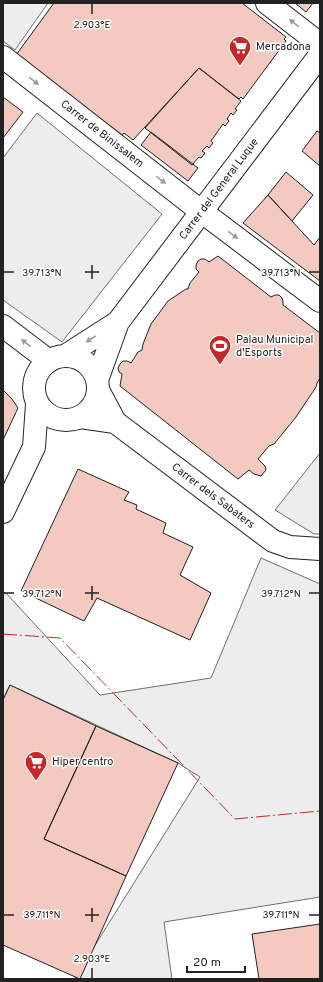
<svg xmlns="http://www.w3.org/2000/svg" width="323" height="982" font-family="Overpass,sans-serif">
  <rect width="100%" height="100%" fill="#fff"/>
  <path fill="#eee" stroke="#6f6f6f" d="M3,3H48L15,50L3,41Z"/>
  <path fill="#ededed" stroke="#6f6f6f" d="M37,113L162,214L62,342L3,300V158Z
    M320,453V534H314L275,510Z
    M261,558L320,584V897L164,922L172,979H74L200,777L178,763L10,685L3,699V595L5,592L100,695L211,678Z"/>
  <path fill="#f3c9c0" stroke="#222" d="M54,3H242L286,37L284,39L286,41L243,99L241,97L239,99L199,68L133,140L124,133L122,135L16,55Z
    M295,3H313L306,12Z
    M199,68L241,101L235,109L237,110L233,115L231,113L227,119L229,121L225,126L223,124L211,141L213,143L209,148L207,146L202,151L205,153L201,158L199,157L192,165L145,128Z
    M3,97L23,112L3,138Z
    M317,131L320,133V166L302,151Z
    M151,132L198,168L188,181L141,145Z
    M286,172L313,195L292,221L268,195Z
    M268,195L314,245L320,237V281L243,223Z
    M218,256L271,297L275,295H279L282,298L283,301V305L320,333V378L317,383L316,387L296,417L274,444L269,446L258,459L265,466L266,470L261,476L254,474L249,470L238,479L120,386L122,374L119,372L118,368L120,364L123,361H127L131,363L138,352L142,350L143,344L151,324L168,301L186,289H188L190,283L199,272L196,269V265L198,261L201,259H205L209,262Z
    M3,390L12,399L18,408L3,440Z
    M78,469L129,492L124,500L137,505L136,509L166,523L163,533L193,547L180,575L211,593L190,640L97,598L84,621L21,591Z
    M10,685L96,726L44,839L126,876L80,979L3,945V700Z
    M96,726L178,763L126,876L44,839Z
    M320,924V979H259L252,934Z"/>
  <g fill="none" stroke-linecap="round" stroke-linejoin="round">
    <g stroke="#222" stroke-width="24">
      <path id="minor" d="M267,3L320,44
        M3,57L193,205L320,301
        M3,326L49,361
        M98,390L115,422L273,541L290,547L320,549
        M80,417L115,422"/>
    </g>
    <g stroke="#222" stroke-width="24">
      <path id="major" d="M34 388a32 32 0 1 1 64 0a32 32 0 1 1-64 0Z
        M65,356L118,322
        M97,380L118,322L320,55
        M3,512L34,447L37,404"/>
    </g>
    <use href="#minor" stroke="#fff" stroke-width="22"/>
    <use href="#major" stroke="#fff" stroke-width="22"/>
    <path stroke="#c62828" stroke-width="1" stroke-dasharray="14 3 2 3" stroke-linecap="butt" d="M3,634L60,638L235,819L320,811"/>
  </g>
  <defs><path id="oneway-solid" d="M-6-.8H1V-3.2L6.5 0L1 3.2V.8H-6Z"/></defs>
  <g fill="#9c9c9c">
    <use href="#oneway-solid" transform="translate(294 23) rotate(-142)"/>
    <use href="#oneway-solid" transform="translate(34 81) rotate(38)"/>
    <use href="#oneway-solid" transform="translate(161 180) rotate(37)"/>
    <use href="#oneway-solid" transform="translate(233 235) rotate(37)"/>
    <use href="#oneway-solid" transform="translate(91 339) rotate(148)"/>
    <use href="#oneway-solid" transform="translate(26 343) rotate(-143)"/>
  </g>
  <path fill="none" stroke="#222" stroke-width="1.5" d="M92,4V14M92,265V279M4,272H14M85,272H99M309,272H319M92,586V600M4,593H14M85,593H99M309,593H319M92,908V922M4,915H14M85,915H99M309,915H319M92,968V978"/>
  <defs>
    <g id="supermarket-pin" transform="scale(1.15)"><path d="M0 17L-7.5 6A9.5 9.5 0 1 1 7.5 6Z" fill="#c62828" stroke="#fff"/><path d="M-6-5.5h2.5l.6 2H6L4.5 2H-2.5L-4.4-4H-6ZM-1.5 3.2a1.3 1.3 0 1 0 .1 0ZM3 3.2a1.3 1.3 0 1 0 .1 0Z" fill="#fff"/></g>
    <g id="stadium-pin" transform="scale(1.15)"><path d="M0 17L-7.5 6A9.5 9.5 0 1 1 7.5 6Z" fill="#c62828" stroke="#fff"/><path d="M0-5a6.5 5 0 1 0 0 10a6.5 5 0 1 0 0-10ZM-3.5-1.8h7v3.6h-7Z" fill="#fff"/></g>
  </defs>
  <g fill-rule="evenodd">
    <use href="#supermarket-pin" x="240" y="47"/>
    <use href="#stadium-pin" x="220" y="346"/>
    <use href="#supermarket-pin" x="36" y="762"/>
  </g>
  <g text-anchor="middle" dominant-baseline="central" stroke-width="3" stroke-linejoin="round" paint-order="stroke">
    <g font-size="11" fill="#222" stroke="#fff" text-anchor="start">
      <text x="256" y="47">Mercadona</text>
      <text x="236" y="340">Palau Municipal<tspan x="236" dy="13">d'Esports</tspan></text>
      <text x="52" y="762">Hiper centro</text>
    </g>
    <g font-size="11" fill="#222" stroke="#fff">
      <text transform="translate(102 134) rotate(38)">Carrer de Binissalem</text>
      <text transform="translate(219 189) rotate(-53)">Carrer del General Luque</text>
      <text transform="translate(213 496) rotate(37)">Carrer dels Sabaters</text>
    </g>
  </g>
  <g font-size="10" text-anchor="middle" fill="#222" stroke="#fff" stroke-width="3" stroke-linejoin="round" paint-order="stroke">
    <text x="92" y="28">2.903°E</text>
    <text x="42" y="276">39.713°N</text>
    <text x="281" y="276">39.713°N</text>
    <text x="42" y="597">39.712°N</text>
    <text x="281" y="597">39.712°N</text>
    <text x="42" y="918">39.711°N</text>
    <text x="281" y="918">39.711°N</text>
    <text x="92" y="962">2.903°E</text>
  </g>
  <rect width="323" height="982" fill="none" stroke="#222222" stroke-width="8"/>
  <path d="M187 966v6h58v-6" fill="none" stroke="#222222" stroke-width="2"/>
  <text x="193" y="966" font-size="12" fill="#222222" stroke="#ffffff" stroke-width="3" paint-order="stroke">20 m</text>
</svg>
